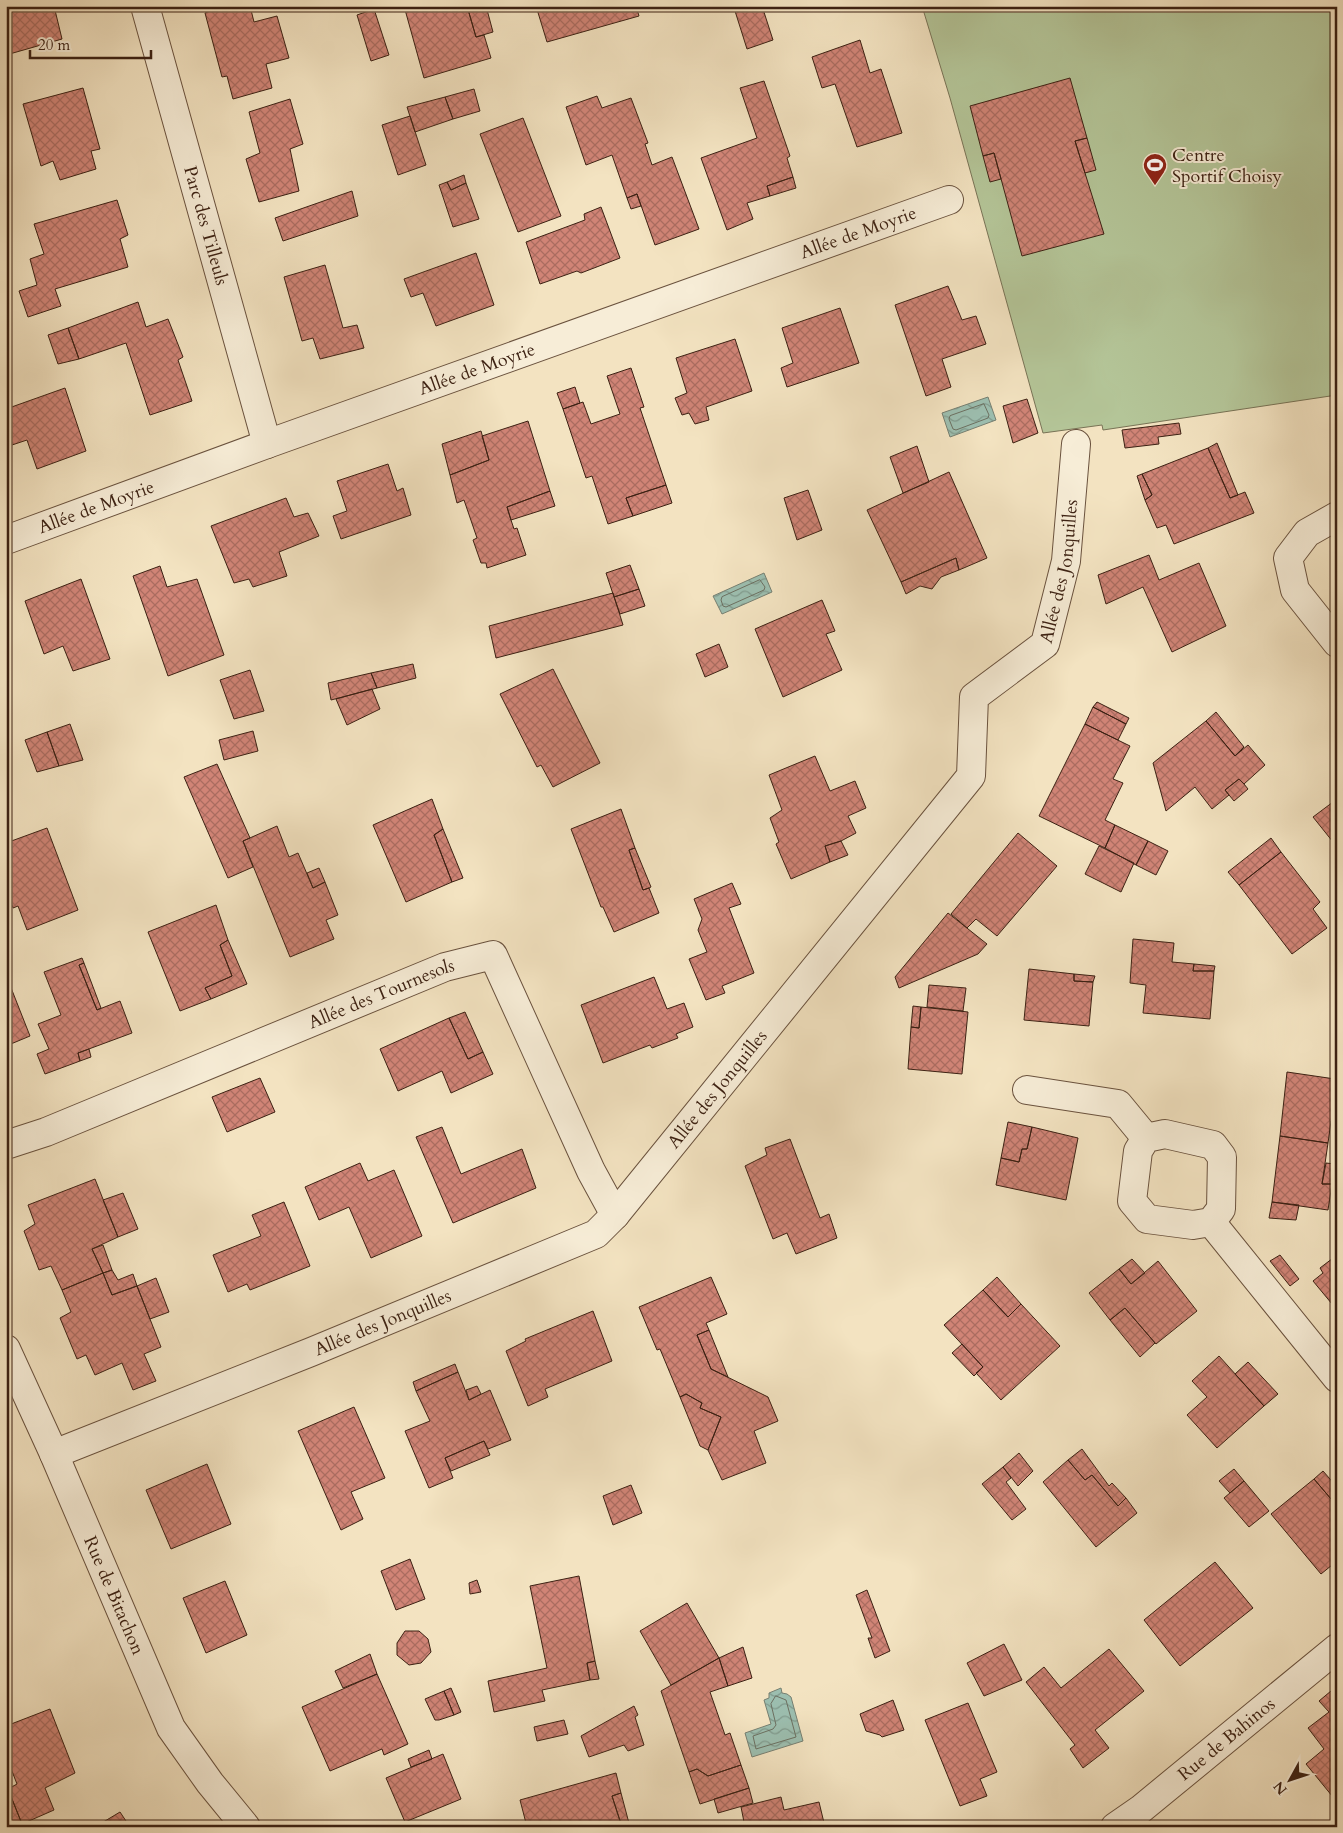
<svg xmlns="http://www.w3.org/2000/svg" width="1343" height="1833" font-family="Cardo,serif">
  <defs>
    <pattern id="water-waves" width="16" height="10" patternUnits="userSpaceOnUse" patternTransform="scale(1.25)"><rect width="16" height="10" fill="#9cbeaf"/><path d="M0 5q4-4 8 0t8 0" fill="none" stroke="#809a8d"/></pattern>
    <pattern id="building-cross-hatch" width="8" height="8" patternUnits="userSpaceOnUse" patternTransform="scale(1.25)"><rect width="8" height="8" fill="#d08476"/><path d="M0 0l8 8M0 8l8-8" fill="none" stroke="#aa6c60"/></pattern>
  </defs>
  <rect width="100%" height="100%" fill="#f3e3c1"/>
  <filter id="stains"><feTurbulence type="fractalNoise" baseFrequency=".004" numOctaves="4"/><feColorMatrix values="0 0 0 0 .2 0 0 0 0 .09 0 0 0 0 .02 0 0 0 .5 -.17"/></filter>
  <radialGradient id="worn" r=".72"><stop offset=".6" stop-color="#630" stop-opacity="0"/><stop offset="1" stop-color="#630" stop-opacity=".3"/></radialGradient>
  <path fill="#b4c598" stroke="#787356" d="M922,6H1337V395L1103,430L1102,425L1043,433L950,98Z"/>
  <path fill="url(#water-waves)" stroke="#767f71" d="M988,397L996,420L950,437L942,413Z
    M764,573L772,592L722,614L713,596Z
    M781,1688L782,1693L787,1694L791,1697L803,1741L752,1757L745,1733L771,1724L764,1700L769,1698V1693Z"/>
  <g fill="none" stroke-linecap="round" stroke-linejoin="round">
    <path stroke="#6c7061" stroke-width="1" d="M984,404L989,415L988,418L956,430L953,429L949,419L950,416Z
      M760,580L765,587L764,590L726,607L723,606L721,600L722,597Z
      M776,1696L786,1700L796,1737L756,1749L753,1736L773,1729L776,1725L771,1704Z"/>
  </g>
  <path fill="url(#building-cross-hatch)" stroke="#3c2113" d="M6,6H54L62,39L6,55Z
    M208,6H250L254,22L277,16L289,58L266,64L272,88L233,99L227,76L222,77L205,13L209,11Z
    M404,6H467L476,37L484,35L491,58L424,78Z
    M467,6H486L493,32L476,37Z
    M536,6H636L639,16L547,42Z
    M750,6H762L773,40L747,49L735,11Z
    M374,9L389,55L371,61L357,15Z
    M860,40L870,73L881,69L902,133L857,147L835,84L822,88L812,57Z
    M1070,78L1087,138L1075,141L1104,234L1022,256L994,153L983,156L970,106Z
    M764,81L790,156L787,158L793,177L767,186L770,196L747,203L753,219L727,230L701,158L757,138L740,88Z
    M83,88L100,149L91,151L96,169L60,180L53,161L41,166L23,104Z
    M474,89L480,111L453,119L445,97Z
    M597,96L602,108L631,98L648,143L645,144L652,165L672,157L699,229L655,245L637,194L627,198L612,155L586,165L566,107Z
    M445,97L453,119L415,132L407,107Z
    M290,99L303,144L290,149L299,191L259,202L246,159L260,153L249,112Z
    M410,116L426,165L398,175L382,125Z
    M523,118L561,216L518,232L480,134Z
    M1087,138L1096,170L1085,173L1075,141Z
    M994,153L1001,179L990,182L983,156Z
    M464,175L466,183L451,190L447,182Z
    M793,177L796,188L770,196L767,186Z
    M447,182L451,190L466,183L479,219L453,227L439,185Z
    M352,191L358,216L283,241L275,218Z
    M637,194L641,206L631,209L627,198Z
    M117,200L128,235L120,239L128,267L55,289L61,306L28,317L19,291L37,285L30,259L44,254L34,224Z
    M601,207L620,258L581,273L577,271L540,284L526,242L585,220L584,214Z
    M476,253L494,305L436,326L423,293L411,297L404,279Z
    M325,265L343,328L357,325L364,348L320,359L313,338L302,341L284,277Z
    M948,286L962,320L976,316L986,344L942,359L951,387L926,396L895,305Z
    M138,302L146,327L168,319L183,357L178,360L192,401L150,415L126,343L79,359L68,328Z
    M840,308L859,363L787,387L781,368L793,363L782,328Z
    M68,328L79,359L58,364L48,335Z
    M735,339L752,391L706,407L709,420L695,424L689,413L682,415L675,398L687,393L676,358Z
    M631,368L644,407L640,408L666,485L626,498L633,516L608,524L592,476L586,478L563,409L583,402L591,424L620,414L607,376Z
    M575,387L580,403L563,409L557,393Z
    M65,388L86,451L37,469L27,440L6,447V409Z
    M1027,399L1038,433L1013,443L1003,406Z
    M528,421L550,491L507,507L511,520L514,529L517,528L526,555L487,568L486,563H481L473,540L477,538L464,500L457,503L450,475L489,460L482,436Z
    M1179,423L1181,434L1158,437L1159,444L1125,448L1122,430Z
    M481,431L489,460L450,475L442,444Z
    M1217,443L1238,495L1230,498L1208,448Z
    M917,446L929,482L903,493L890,457Z
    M1208,448L1230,498L1245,492L1254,513L1174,544L1166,525L1157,528L1145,500L1152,495L1142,474Z
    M388,464L397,491L403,488L411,515L341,539L333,516L347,511L337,481Z
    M949,472L987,558L959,570L956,558L901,582L867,510Z
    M1142,474L1152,495L1145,500L1137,476Z
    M666,485L672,503L633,516L626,498Z
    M808,490L822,530L797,540L784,498Z
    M550,491L555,506L511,520L507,507Z
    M286,498L294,517L308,513L319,536L279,552L287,576L253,587L249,579L234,583L211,526Z
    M1149,555L1159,580L1199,563L1226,626L1172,652L1143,587L1106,604L1098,575Z
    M956,558L959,570L941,577L932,589L920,586L906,594L901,582Z
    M630,565L639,589L614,597L606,573Z
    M160,566L167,587L197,579L224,655L168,676L133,576Z
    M81,579L110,659L73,671L63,646L44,654L25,601Z
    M639,589L645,606L620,614L614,597Z
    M613,593L623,625L496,658L489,626Z
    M822,600L835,631L826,634L842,670L783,697L755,629Z
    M719,644L728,667L705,677L696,654Z
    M413,664L416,678L377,688L371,673Z
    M553,669L600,763L553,787L541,765L537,767L500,694Z
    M250,670L264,711L234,719L220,680Z
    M371,673L377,688L331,700L328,683Z
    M372,689L380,709L347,725L336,699Z
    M1097,702L1129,718L1126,724L1093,707Z
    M1093,707L1126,724L1118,740L1085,724Z
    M1216,712L1244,747L1235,756L1206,721Z
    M1206,721L1235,756L1248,745L1265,765L1244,784L1239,779L1225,790L1229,795L1212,809L1195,787L1166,811L1153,763Z
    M70,724L83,760L59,766L47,732Z
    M1085,724L1130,746L1113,779L1123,783L1105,820L1115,825L1105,848L1039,816Z
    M253,731L258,751L224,760L219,740Z
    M47,732L59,766L37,772L25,740Z
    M815,756L830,791L855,781L866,808L848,816L856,833L841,841L825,846L830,862L791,879L776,844L779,842L770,818L782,810L769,775Z
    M217,764L250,838L243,841L253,867L228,878L184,777Z
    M1239,779L1244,784L1248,789L1234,801L1225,790Z
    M432,799L443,829L434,835L452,882L406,902L373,825Z
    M1337,799V847L1313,817Z
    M621,809L635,848L629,850L643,890L649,888L659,913L614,932L603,907H601L571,829Z
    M1115,825L1148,841L1136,865L1105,848Z
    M277,826L289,857L298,853L313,888L325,882L338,915L326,920L334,939L290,957L243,841Z
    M47,828L78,910L27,930L18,906L13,908L6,891V843Z
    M443,829L463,878L452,882L434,835Z
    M1018,833L1057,866L997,936L976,919L967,928L951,914Z
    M1271,838L1281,852L1239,885L1228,872Z
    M841,841L848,855L830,862L825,846Z
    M1148,841L1168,851L1156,875L1136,865Z
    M1099,846L1134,863L1121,892L1085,874Z
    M635,848L651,887L649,888L643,890L629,850Z
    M1281,852L1320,902L1313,909L1327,928L1292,954L1239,885Z
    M319,868L325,882L313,888L307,873Z
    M732,883L741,904L729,908L754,973L722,986L725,993L706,1000L689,959L707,952L698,930L702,919L694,899Z
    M216,905L228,940L220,945L232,976L205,988L211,999L180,1011L148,932Z
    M948,913L987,944L978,954L899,988L895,977Z
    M1133,939L1174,943L1172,962L1194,964L1193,971H1214L1210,1019L1143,1013L1146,985L1130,983Z
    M228,940L247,984L211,999L205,988L232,976L220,945Z
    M82,958L84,963L79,965L97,1010L120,1001L132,1033L78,1053L80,1061L45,1074L37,1054L49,1049L38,1024L61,1015L44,972Z
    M84,963L101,1008L97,1010L79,965Z
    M1194,964L1215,966L1214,971H1193Z
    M1029,969L1074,974V981L1093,982L1089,1026L1024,1020Z
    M1074,974L1095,976L1093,982L1074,981Z
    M6,975L30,1036L6,1046Z
    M654,977L667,1009L684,1003L693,1027L676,1034L678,1038L652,1048L650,1045L603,1063L581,1005Z
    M929,985L966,988L963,1011L927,1007Z
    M913,1006L921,1007L919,1028L911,1027Z
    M921,1007L968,1012L962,1074L908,1069L911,1027L919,1028Z
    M465,1012L483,1052L468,1059L449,1018Z
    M449,1018L468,1059L483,1052L493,1074L451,1093L442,1071L398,1091L380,1049Z
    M89,1049L91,1057L80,1061L78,1053Z
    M1287,1072L1335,1079L1332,1100L1337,1101V1122L1331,1121L1328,1143L1280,1136Z
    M260,1078L275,1112L227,1132L212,1097Z
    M1335,1079H1337V1101L1332,1100Z
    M1008,1122L1032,1127L1027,1149H1022L1019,1162L1001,1158Z
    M442,1127L461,1174L522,1149L536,1188L453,1223L416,1137Z
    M1032,1127L1078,1138L1066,1200L996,1185L1001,1158L1019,1162L1022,1149H1027Z
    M1280,1136L1328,1143L1322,1184H1332L1328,1210L1272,1202Z
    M790,1139L820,1218L829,1214L837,1238L796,1254L787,1233L773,1239L745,1166L767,1155L765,1148Z
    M360,1163L368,1181L394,1170L422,1236L371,1258L349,1207L319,1220L305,1187Z
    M1326,1163L1335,1164L1332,1184H1322Z
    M95,1179L118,1237L92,1249L103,1273L62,1290L51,1266L39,1270L24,1231L35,1224L28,1205Z
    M123,1193L138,1229L118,1237L103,1200Z
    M284,1202L310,1266L250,1290L247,1284L228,1292L213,1255L261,1236L252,1215Z
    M1272,1202L1299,1205L1296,1220L1269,1218Z
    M103,1245L112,1270L103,1273L92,1249Z
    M1280,1255L1299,1279L1290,1286L1270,1261Z
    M1337,1255V1310L1313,1281L1323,1273L1320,1268Z
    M1132,1259L1145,1273L1131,1284L1119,1269Z
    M1158,1261L1197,1311L1156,1344L1125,1308L1110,1320L1089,1293L1119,1269L1131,1284Z
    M112,1270L118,1280L133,1274L137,1286L112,1295L103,1273Z
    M103,1273L112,1295L137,1286L161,1347L144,1354L156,1381L133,1390L122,1363L95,1375L86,1355L77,1359L60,1318L71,1312L62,1290Z
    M711,1277L727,1314L706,1323L709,1330L697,1335L711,1369L768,1397L778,1421L754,1431L766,1463L722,1480L708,1450L721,1417L700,1408L702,1403L686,1394L680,1397L660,1349L657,1350L639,1307Z
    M997,1277L1021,1304L1008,1317L983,1290Z
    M156,1278L169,1312L150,1319L137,1286Z
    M983,1290L1008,1317L1021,1304L1060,1346L1001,1400L976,1373L983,1367L944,1325Z
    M1125,1308L1155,1343L1140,1357L1110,1320Z
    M593,1311L612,1361L545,1389L548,1397L528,1406L506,1351L526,1341L525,1339Z
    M709,1330L728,1377L711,1369L697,1335Z
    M962,1344L983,1367L974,1376L952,1353Z
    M1219,1356L1264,1406L1217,1448L1187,1415L1207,1397L1192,1381Z
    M1248,1362L1278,1394L1264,1406L1235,1374Z
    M455,1364L458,1372L416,1391L413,1382Z
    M458,1372L469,1400L490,1390L511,1440L488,1449L484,1441L445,1458L453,1478L429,1488L405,1431L430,1421L416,1391Z
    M477,1386L481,1394L469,1400L466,1390Z
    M686,1394L702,1403L700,1408L721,1417L708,1450L700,1446L680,1397Z
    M354,1407L385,1478L351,1492L363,1519L341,1530L298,1431Z
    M484,1441L490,1455L451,1471L445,1458Z
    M1082,1449L1109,1486L1112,1483L1126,1498L1118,1506L1092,1475L1085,1480L1068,1460Z
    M1019,1453L1033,1471L1018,1486L1003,1467Z
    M1068,1460L1085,1480L1092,1475L1118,1506L1126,1498L1137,1513L1096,1547L1043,1482Z
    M207,1464L231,1524L171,1549L146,1490Z
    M1003,1467L1011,1478L1006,1482L1026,1509L1012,1520L982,1484Z
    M1234,1469L1244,1481L1230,1493L1219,1481Z
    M1323,1471L1337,1487V1506L1314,1479Z
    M1314,1479L1337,1506V1561L1321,1574L1271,1514Z
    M1244,1481L1269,1511L1249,1527L1224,1498Z
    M631,1485L642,1513L613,1525L603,1496Z
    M410,1559L425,1599L396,1610L381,1571Z
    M1215,1562L1253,1608L1180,1666L1144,1620Z
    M579,1576L595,1661L587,1663L590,1680L542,1690L545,1701L494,1712L488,1681L547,1668L530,1586Z
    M477,1580L481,1592L470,1594L469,1583Z
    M225,1581L247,1635L206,1653L183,1598Z
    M867,1590L890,1651L875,1658L868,1638H872L856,1595Z
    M687,1603L719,1658L671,1685L640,1631Z
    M405,1631H419L428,1639L431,1652L421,1663L409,1665L397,1655V1643Z
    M1004,1644L1022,1680L984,1696L967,1663Z
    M743,1647L752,1678L728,1686L719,1658Z
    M1109,1649L1144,1691L1095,1730L1109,1748L1083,1768L1070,1749L1075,1745L1026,1682L1044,1667L1061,1688Z
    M370,1654L377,1674L343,1688L335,1671Z
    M719,1658L728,1686L710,1692L725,1735L730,1733L741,1765L708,1776L697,1769L689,1772L661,1691Z
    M595,1661L599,1679L590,1680L587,1663Z
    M377,1674L408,1744L384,1755L382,1749L330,1771L302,1707Z
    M1337,1686V1802L1306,1764L1324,1749L1308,1728L1329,1712L1319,1701Z
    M451,1688L461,1712L454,1715L444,1691Z
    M444,1691L454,1715L439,1720H435L425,1699Z
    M893,1700L904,1730L882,1737L880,1735L866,1731L860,1714Z
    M968,1703L997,1772L980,1779L987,1796L960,1806L925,1720Z
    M634,1706L638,1715L635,1717L644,1745L628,1751L624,1745L589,1757L581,1736Z
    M50,1709L75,1773L45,1788L54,1810L22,1824L8,1789L17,1784L6,1756V1726Z
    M564,1720L568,1734L537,1741L534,1727Z
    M429,1750L432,1759L411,1767L408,1759Z
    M443,1754L461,1799L405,1822L386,1778Z
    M741,1765L749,1788L700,1804L689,1772L697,1769L708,1776Z
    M616,1773L621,1793L612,1796L622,1827H527L520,1800Z
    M749,1788L753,1803L718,1813L714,1799Z
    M6,1789H8L22,1824L16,1827H13L6,1808Z
    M621,1793L630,1827H622L612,1796Z
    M781,1797L784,1810L819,1802L825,1827H745L741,1807Z
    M6,1808L13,1827H6Z
    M120,1812L130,1827H95Z"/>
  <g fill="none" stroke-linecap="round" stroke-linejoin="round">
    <g stroke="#6a523e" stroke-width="30">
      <g id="street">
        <path id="s1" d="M145,6L267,444"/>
        <path d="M1337,516L1307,533L1288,558L1295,590L1337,643"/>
        <path id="s2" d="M6,540L267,444L949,200"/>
        <path d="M1027,1090L1118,1104L1146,1138"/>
        <path d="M1165,1134L1213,1145L1222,1157L1221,1209L1211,1222L1193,1225L1147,1219L1132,1201L1138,1151L1146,1138Z"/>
        <path id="s3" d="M6,1145L46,1132L445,967L493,955L591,1171L615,1215"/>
        <path d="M1211,1222L1337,1378"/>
        <path id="s4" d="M6,1349L54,1454L171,1728L210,1783L246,1827"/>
        <path id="s5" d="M54,1454L311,1352L596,1234L615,1215L971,776L974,697L1045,644L1066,561L1076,444"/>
        <path id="s6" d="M1115,1827L1141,1809L1337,1648"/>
      </g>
    </g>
    <use href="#street" stroke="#f7edd7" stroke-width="28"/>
  </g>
  <defs>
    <g id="stadium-pin" transform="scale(1.25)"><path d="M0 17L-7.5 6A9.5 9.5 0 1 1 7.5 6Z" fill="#8f2418" stroke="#f7edd7"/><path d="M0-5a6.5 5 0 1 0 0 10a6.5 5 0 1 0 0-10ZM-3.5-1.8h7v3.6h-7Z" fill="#fff"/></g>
  </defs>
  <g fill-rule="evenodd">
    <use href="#stadium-pin" x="1155" y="165"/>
  </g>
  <g text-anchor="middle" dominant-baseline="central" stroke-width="4" stroke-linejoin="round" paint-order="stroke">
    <g font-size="18" fill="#3c2113" stroke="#f7edd7" text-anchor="start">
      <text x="1172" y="155">Centre<tspan x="1172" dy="21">Sportif Choisy</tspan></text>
    </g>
    <g font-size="18" fill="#3c2113" stroke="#f7edd7">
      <text stroke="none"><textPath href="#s1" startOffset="228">Parc des Tilleuls</textPath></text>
      <text stroke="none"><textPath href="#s2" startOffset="906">Allée de Moyrie</textPath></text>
      <text stroke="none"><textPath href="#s2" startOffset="501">Allée de Moyrie</textPath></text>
      <text stroke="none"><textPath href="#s2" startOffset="96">Allée de Moyrie</textPath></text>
      <text stroke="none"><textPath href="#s5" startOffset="1419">Allée des Jonquilles</textPath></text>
      <text stroke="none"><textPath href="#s3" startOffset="405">Allée des Tournesols</textPath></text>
      <text stroke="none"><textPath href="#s5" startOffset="774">Allée des Jonquilles</textPath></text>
      <text stroke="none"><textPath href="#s5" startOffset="354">Allée des Jonquilles</textPath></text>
      <text stroke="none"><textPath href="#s4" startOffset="269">Rue de Bitachon</textPath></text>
      <text stroke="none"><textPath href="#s6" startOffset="142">Rue de Bahinos</textPath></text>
    </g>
  </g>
  <rect width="1343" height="1833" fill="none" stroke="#f3e3c1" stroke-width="25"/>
  <rect x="8" y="8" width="1328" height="1818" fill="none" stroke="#3c2113" stroke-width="2.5"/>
  <rect x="12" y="12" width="1318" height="1808" fill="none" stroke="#3c2113"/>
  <g transform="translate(1290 1780) rotate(230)" stroke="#f7edd7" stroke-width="4" paint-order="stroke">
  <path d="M0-4L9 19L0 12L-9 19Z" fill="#3c2113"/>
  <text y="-8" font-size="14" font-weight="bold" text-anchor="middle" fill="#3c2113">N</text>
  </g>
  <path d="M30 50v8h121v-8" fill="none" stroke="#3c2113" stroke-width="2.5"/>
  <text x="38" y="50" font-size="15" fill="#3c2113" stroke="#f7edd7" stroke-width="4" paint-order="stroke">20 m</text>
  <rect width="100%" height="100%" filter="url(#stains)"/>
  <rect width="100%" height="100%" fill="url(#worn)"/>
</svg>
